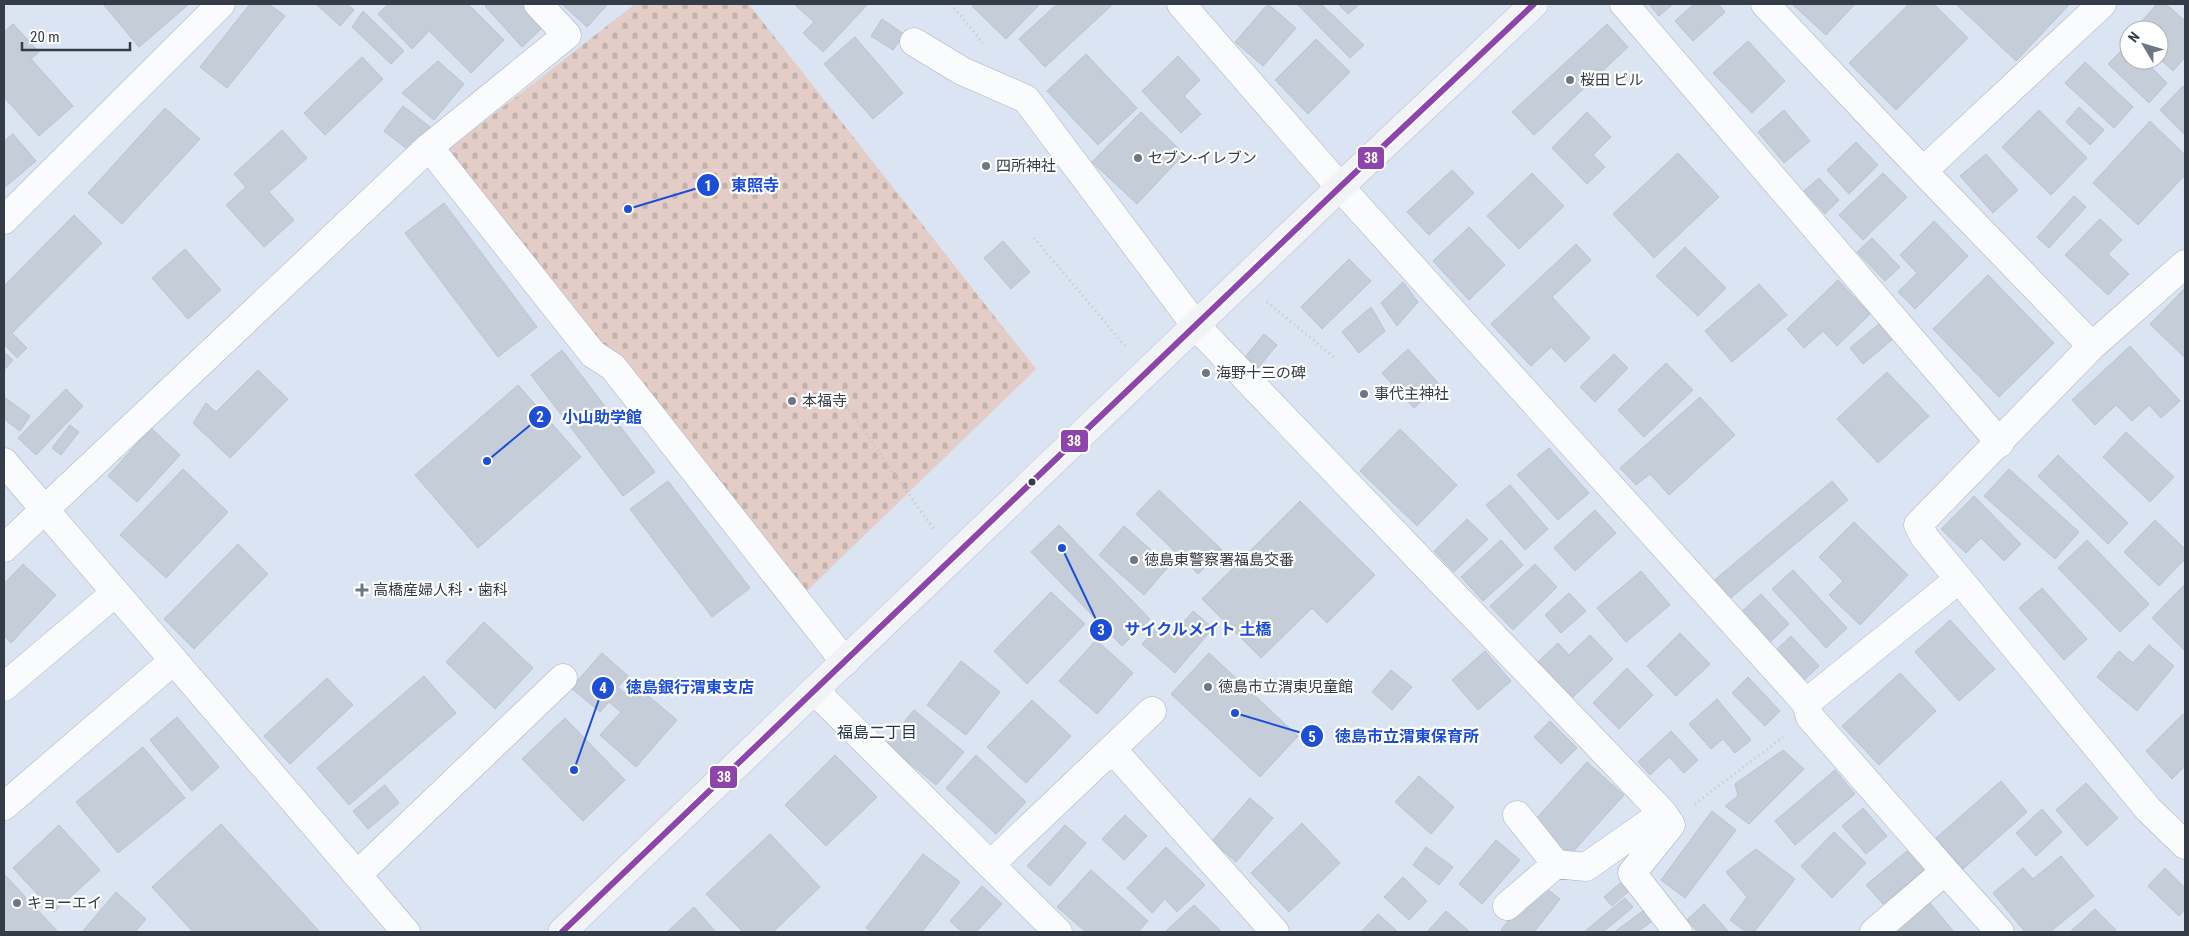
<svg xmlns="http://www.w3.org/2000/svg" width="2189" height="936" font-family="'Roboto Condensed','Noto Sans JP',sans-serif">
  <defs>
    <pattern id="cemetery-stones" width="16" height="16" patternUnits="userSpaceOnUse" patternTransform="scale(1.25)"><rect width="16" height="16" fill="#e3cdc6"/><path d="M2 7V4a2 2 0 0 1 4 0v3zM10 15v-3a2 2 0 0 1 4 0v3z" fill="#c3b1ac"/></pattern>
  </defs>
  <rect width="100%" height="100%" fill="#dbe4f2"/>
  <path fill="url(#cemetery-stones)" d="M635,4H748L751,7L1036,369L805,593L617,355L591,333L448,150Z"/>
  <path fill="#c5cdd9" stroke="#bac2ce" d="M103,4H189L139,47Z
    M250,4H269L285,16L227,88L200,67Z
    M316,4H347L354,10L340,26Z
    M388,4H468L504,40L471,73L429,31L412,49L378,14Z
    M487,4H523L543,27L522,47L485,6Z
    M562,4H608L587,27Z
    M794,4H868L823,52L803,33L814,22Z
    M974,4H1040L1006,39L972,6Z
    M1057,4H1110L1111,6L1045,67L1019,39Z
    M1268,4L1296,28L1263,66L1235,42Z
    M1297,4H1321L1364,45L1350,58Z
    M1338,4H1360L1348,14Z
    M1649,4H1673L1659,16Z
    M1694,4H1718L1725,12L1693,41L1675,21Z
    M1792,4H1855L1826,35Z
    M1909,4H1934L1968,38L1896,110L1849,63Z
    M1956,4H2070L2016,61Z
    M2157,4H2166L2185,21V57L2173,71L2159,58V30H2134Z
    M363,11L404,51L391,64L352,27Z
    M882,19L904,34L893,50L871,36Z
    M13,24L39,52L31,59L73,106L39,136L4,97V32Z
    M1607,24L1628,47L1534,135L1512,112Z
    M855,37L903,93L873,119L824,64Z
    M1316,39L1350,72L1308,114L1275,80Z
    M1748,41L1785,81L1752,113L1713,73Z
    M2128,44L2129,60H2144L2167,83L2149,103L2108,64Z
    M1086,54L1137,108L1098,145L1047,91Z
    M1178,56L1200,80L1184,96L1201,114L1181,133L1142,91Z
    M362,57L383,79L325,135L304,113Z
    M438,61L464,84L434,120L402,93Z
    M2085,62L2133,107L2114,128L2065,83Z
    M2183,86L2185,88V135L2160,110Z
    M403,106L430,127L411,152L384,131Z
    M2079,107L2104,130L2090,145L2066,122Z
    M165,108L200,139L122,224L88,193Z
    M1784,110L1810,141L1784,163L1758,132Z
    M2039,110L2087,158L2051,195L2002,147Z
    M1141,112L1184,154L1137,204L1092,162Z
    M1587,112L1611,137L1593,155L1605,167L1587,184L1552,148Z
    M2150,121L2185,155V175L2138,225L2093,183Z
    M282,130L307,158L269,192L294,220L264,247L226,205L246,187L234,174Z
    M13,134L36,161L4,188V141Z
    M1856,142L1878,165L1849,194L1827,170Z
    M1678,153L1719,197L1654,258L1613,214Z
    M1986,154L2018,190L1993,213L1960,176Z
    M1452,170L1474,193L1429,235L1407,212Z
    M1532,173L1564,206L1519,249L1487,216Z
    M1883,173L1907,197L1863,240L1839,215Z
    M1819,178L1839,200L1825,214L1804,191Z
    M2074,196L2086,207L2049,248L2037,237Z
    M444,203L537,327L498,357L405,233Z
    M74,215L102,243L12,333L27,348L17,358L4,344V286Z
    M2100,219L2122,240L2108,254L2129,274L2108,295L2065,255Z
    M1934,221L1968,256L1915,309L1898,292L1917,273L1900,255Z
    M1469,227L1505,265L1469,300L1433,261Z
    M1872,238L1900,267L1885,281L1857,252Z
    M1003,241L1030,272L1011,289L984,258Z
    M1576,244L1591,260L1552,297L1590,338L1565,362L1551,347L1531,366L1491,324Z
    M1685,247L1726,288L1698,316L1656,276Z
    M185,249L221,290L188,319L152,278Z
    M1349,259L1371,281L1322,329L1301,307Z
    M1988,275L2054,343L1999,397L1933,329Z
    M1838,280L1870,314L1837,346L1823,331L1804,348L1787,329Z
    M1403,282L1418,302L1397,326L1381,303Z
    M1759,284L1787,315L1732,362L1705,331Z
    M2185,288V358L2150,324Z
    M1371,307L1385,331L1359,353L1342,332Z
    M1880,323L1893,339L1863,364L1850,348Z
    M1264,334L1277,345L1258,368L1245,357Z
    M2130,346L2180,401L2161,418L2149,405L2132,421L2116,405L2095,425L2072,400Z
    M1408,349L1440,385L1414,408L1382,373Z
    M562,350L655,472L623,496L531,375Z
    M4,352L13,360L4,370Z
    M1614,354L1628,368L1595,402L1580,387Z
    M1666,363L1693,390L1644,437L1618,410Z
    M258,370L288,399L230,458L193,423L206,403L216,412Z
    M1887,372L1929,416L1878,463L1837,419Z
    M518,385L581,457L478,548L415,475Z
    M66,389L83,406L36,455L18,438Z
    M4,397L30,416L20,431L4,419Z
    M1700,397L1735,435L1669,495L1650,474L1636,485L1620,468Z
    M70,425L79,432L61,455L52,448Z
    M151,428L180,455L137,502L108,476Z
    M1400,429L1457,485L1417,526L1360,471Z
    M2126,432L2174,477L2150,502L2103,457Z
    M1549,448L1589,493L1558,520L1517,475Z
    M2058,455L2128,523L2108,544L2038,476Z
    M183,469L228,512L166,578L120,535Z
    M2009,469L2079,532L2055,559L1984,496Z
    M668,481L750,588L712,617L630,509Z
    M1832,481L1848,500L1727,601L1711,583Z
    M1510,485L1548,529L1525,550L1486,505Z
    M1159,490L1222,550L1198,574L1136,514Z
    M1974,496L2021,544L2004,561L1981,538L1966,553L1941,529Z
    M1300,501L1375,575L1327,623L1312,608L1261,658L1202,599Z
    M1595,510L1616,533L1575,571L1554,548Z
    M1467,519L1488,539L1454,572L1434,551Z
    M2155,520L2185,549V559L2159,586L2124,552Z
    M1854,522L1908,575L1860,625L1829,595L1843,581L1819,557Z
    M1059,525L1150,619L1122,646L1031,552Z
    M1124,526L1169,566L1144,595L1099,555Z
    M1501,540L1523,565L1483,601L1461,577Z
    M2087,540L2149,604L2120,632L2058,568Z
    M238,544L268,574L194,649L164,619Z
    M23,564L56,595L11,643L4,636V584Z
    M1535,564L1557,587L1513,630L1490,606Z
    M1793,570L1847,628L1826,648L1772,589Z
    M1641,571L1670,605L1626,642L1597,608Z
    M2185,584V651L2152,618Z
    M2042,588L2087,639L2064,660L2019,608Z
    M1051,592L1085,624L1027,684L994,651Z
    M1569,593L1586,611L1561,633L1545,615Z
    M1761,594L1789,624L1768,644L1739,614Z
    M1193,611L1213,628L1175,673L1142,644L1159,624L1172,636Z
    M1950,620L1995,669L1959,701L1915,652Z
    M484,622L533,668L495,709L446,662Z
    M1680,633L1710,664L1676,696L1647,666Z
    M1590,635L1613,659L1572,698L1538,662L1558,643L1569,655Z
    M1791,636L1819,666L1799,685L1771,655Z
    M1096,640L1133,673L1097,714L1059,681Z
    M2149,645L2174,666L2137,711L2097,677L2119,651L2133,663Z
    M1485,651L1511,681L1478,710L1452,680Z
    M602,653L628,676L618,687L631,699L640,689L677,720L636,767L600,735L621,712L609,702L600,712L571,688Z
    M1209,653L1298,736L1260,777L1171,694Z
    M961,661L1000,692L966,735L927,705Z
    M1627,668L1653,695L1619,729L1593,703Z
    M1391,670L1412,687L1392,710L1372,692Z
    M1900,673L1936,711L1879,765L1842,726Z
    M424,676L456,713L349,805L317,768Z
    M1748,677L1780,711L1765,726L1732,693Z
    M327,678L353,705L290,764L264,736Z
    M1717,699L1751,740L1735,753L1723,739L1711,749L1689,724Z
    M1032,700L1071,736L1026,783L987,747Z
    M914,710L964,752L936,785L886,744Z
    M2183,714L2185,716V766L2172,779L2146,751Z
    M177,717L219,767L192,791L150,740Z
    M565,718L625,780L583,821L522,759Z
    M1550,721L1577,748L1561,764L1534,737Z
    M1671,731L1698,760L1684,773L1669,757L1650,775L1638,762Z
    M143,747L185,798L118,853L76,802Z
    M1783,750L1804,769L1749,824L1725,806L1738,796L1735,784Z
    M835,755L877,797L826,846L785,805Z
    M976,755L1026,802L996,834L946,788Z
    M1587,762L1624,795L1570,855L1533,822Z
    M1835,770L1855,794L1795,845L1775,821Z
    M1419,776L1454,807L1431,834L1395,802Z
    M2001,781L2027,812L1963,869L1936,838Z
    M2086,783L2118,818L2087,846L2056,810Z
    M385,785L399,803L368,829L353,811Z
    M1250,798L1273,818L1236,862L1212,841Z
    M1863,808L1887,836L1866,854L1842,826Z
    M2042,809L2062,832L2036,856L2016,833Z
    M1712,811L1736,830L1685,898L1661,880Z
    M1125,815L1147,836L1124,860L1102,839Z
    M1302,823L1340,863L1289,912L1251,873Z
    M221,824L320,932H193L152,887Z
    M59,825L100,870L54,912L13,868Z
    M1065,825L1086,843L1050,886L1027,866Z
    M1834,832L1866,863L1832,898L1801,866Z
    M770,834L820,887L773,932H743L706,894Z
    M1496,840L1520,860L1482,904L1459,884Z
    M1166,847L1205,885L1177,912L1165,899L1152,913L1127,888Z
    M1426,847L1453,867L1439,885L1413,865Z
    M1756,849L1795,879L1754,932H1746L1730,920L1747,897L1726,872Z
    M1907,851L1924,870L1883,904L1866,885Z
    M923,854L960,882L922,932H872L866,928Z
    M2061,856L2094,896L2050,932H2025L1993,893L2023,868L2033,879Z
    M2165,868L2185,888V909L2179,916L2148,886Z
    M1091,870L1148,921L1138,932H1086L1057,907Z
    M4,874L58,932H4Z
    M1403,877L1427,901L1409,920L1384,897Z
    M1539,883L1560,899L1534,932H1504L1501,930Z
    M1620,883L1628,892L1612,906L1604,897Z
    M982,886L1002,904L976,932H962L950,921Z
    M116,892L146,919L135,932H82Z
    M1625,898L1633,907L1603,932H1584Z
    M1930,903L1954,932H1895Z
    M1704,904L1729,932H1698L1687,920Z
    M1194,905L1222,932H1165Z
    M694,907L716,932H667Z
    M2095,909L2116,930L2114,932H2070Z
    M1446,911L1470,932H1427Z
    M1643,911L1651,922L1637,932H1614Z
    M1378,914L1398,932H1361Z"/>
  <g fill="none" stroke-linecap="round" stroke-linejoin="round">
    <g stroke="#aab1bd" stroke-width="29">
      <path id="minor" d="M1181,4L1340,187L1806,703L1810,717L1945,871L1874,932
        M1624,4L2000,443
        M1765,4L1923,171L2092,346
        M914,42L962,71L1026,99L1196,326L1663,813L1671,825L1632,873L1678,932
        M429,147L593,354L613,367L845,662
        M1923,171L2102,4
        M4,220L221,4
        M4,462L406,932
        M4,548L429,147L567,35L538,4
        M1959,579L2148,809L2185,845
        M4,687L115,593
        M815,691L1058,932
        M1806,703L1959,579L1925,538L1918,525L2092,346L2185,264
        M1113,750L1275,932
        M4,806L173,661
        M1517,815L1556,864
        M990,865L1152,711
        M1945,871L2000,932
        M357,875L563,678
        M1507,906L1556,864L1586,867L1663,813"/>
    </g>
    <g stroke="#b9c0cb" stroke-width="29">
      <path id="major" d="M562,932L1340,187L1534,4"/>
    </g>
    <path stroke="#c3c6cc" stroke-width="3" stroke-dasharray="1 4" stroke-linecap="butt" d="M951,4L983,43
      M1034,238L1126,347
      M1267,302L1336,359
      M840,397L935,531
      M1695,804L1783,737"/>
    <use href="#minor" stroke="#fafbfd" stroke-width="28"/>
    <use href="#major" stroke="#f1f3f7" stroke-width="28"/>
    <g stroke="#fff" stroke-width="10">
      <path id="bus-1" d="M562,932L1340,187L1534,4"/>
    </g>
    <use href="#bus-1" stroke="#8e44ad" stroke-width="6"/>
  </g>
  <g fill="#6e7784" stroke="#fff" stroke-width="2">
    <circle cx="1570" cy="80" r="5"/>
    <circle cx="1138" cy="158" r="5"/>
    <circle cx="986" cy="166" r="5"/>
    <circle cx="1206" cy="373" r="5"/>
    <circle cx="1364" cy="394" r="5"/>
    <circle cx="792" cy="401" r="5"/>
    <circle cx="1134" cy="560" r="5"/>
    <path d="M359.5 582.5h5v5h5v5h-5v5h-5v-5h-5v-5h5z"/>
    <circle cx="1208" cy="687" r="5"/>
    <circle cx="17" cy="903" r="5"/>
  </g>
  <circle fill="#343c48" stroke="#fff" stroke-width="2" cx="1032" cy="482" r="4.5"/>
  <g text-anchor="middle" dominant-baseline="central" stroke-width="4.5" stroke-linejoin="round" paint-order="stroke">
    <g font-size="15" fill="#343c48" stroke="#fff" text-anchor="start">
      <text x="1580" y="80">桜田 ビル</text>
      <text x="1148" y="158">セブン-イレブン</text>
      <text x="996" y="166">四所神社</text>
      <text x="1216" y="373">海野十三の碑</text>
      <text x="1374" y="394">事代主神社</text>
      <text x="802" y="401">本福寺</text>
      <text x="1144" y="560">徳島東警察署福島交番</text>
      <text x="373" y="590">高橋産婦人科・歯科</text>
      <text x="1218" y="687">徳島市立渭東児童館</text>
      <text x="27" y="903">キョーエイ</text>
    </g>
    <g font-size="16" fill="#27374e" stroke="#fff">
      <text x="877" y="732">福島二丁目</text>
    </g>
  </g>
  <path fill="none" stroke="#1d4ed8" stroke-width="2" d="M628 209L708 185M487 461L540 417M1062 548L1101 630M574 770L603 688M1235 713L1312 736"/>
  <g fill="#1d4ed8" stroke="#fff" stroke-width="2">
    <circle cx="628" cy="209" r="5"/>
    <circle cx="487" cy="461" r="5"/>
    <circle cx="1062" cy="548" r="5"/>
    <circle cx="574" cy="770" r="5"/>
    <circle cx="1235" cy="713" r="5"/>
    <circle cx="708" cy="185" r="12"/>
    <circle cx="540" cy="417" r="12"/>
    <circle cx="1101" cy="630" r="12"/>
    <circle cx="603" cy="688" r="12"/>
    <circle cx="1312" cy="736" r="12"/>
  </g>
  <g font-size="15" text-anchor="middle" font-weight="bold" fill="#fff">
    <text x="708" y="191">1</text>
    <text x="540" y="422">2</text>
    <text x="1101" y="635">3</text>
    <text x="603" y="693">4</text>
    <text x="1312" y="742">5</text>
  </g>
  <g font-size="16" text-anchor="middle" font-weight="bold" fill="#1d4ed8" stroke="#fff" stroke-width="4.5" stroke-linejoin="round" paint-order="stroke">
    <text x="755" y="191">東照寺</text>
    <text x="602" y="423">小山助学館</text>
    <text x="1198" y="635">サイクルメイト 土橋</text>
    <text x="690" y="693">徳島銀行渭東支店</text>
    <text x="1407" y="742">徳島市立渭東保育所</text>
  </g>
  <g stroke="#fff" stroke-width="2">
    <rect x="1357" y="146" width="28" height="24" rx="5" fill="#8e44ad"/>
    <rect x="1060" y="429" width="29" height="24" rx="5" fill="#8e44ad"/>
    <rect x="709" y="765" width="29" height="24" rx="5" fill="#8e44ad"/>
  </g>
  <g font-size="14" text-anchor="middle" font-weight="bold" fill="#fff">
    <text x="1371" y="163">38</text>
    <text x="1074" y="446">38</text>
    <text x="724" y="782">38</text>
  </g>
  <rect width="2189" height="936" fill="none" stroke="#343c48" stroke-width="10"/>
  <g transform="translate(2144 45) rotate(308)"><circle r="24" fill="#ffffff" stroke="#aeb1b6"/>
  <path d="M0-4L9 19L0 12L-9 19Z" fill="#6e7784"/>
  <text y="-8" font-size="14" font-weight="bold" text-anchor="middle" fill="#343c48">N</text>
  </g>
  <path d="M22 42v8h108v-8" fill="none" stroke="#343c48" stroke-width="2.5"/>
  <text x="30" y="42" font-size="15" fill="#343c48" stroke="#ffffff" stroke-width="4" paint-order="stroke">20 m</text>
</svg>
